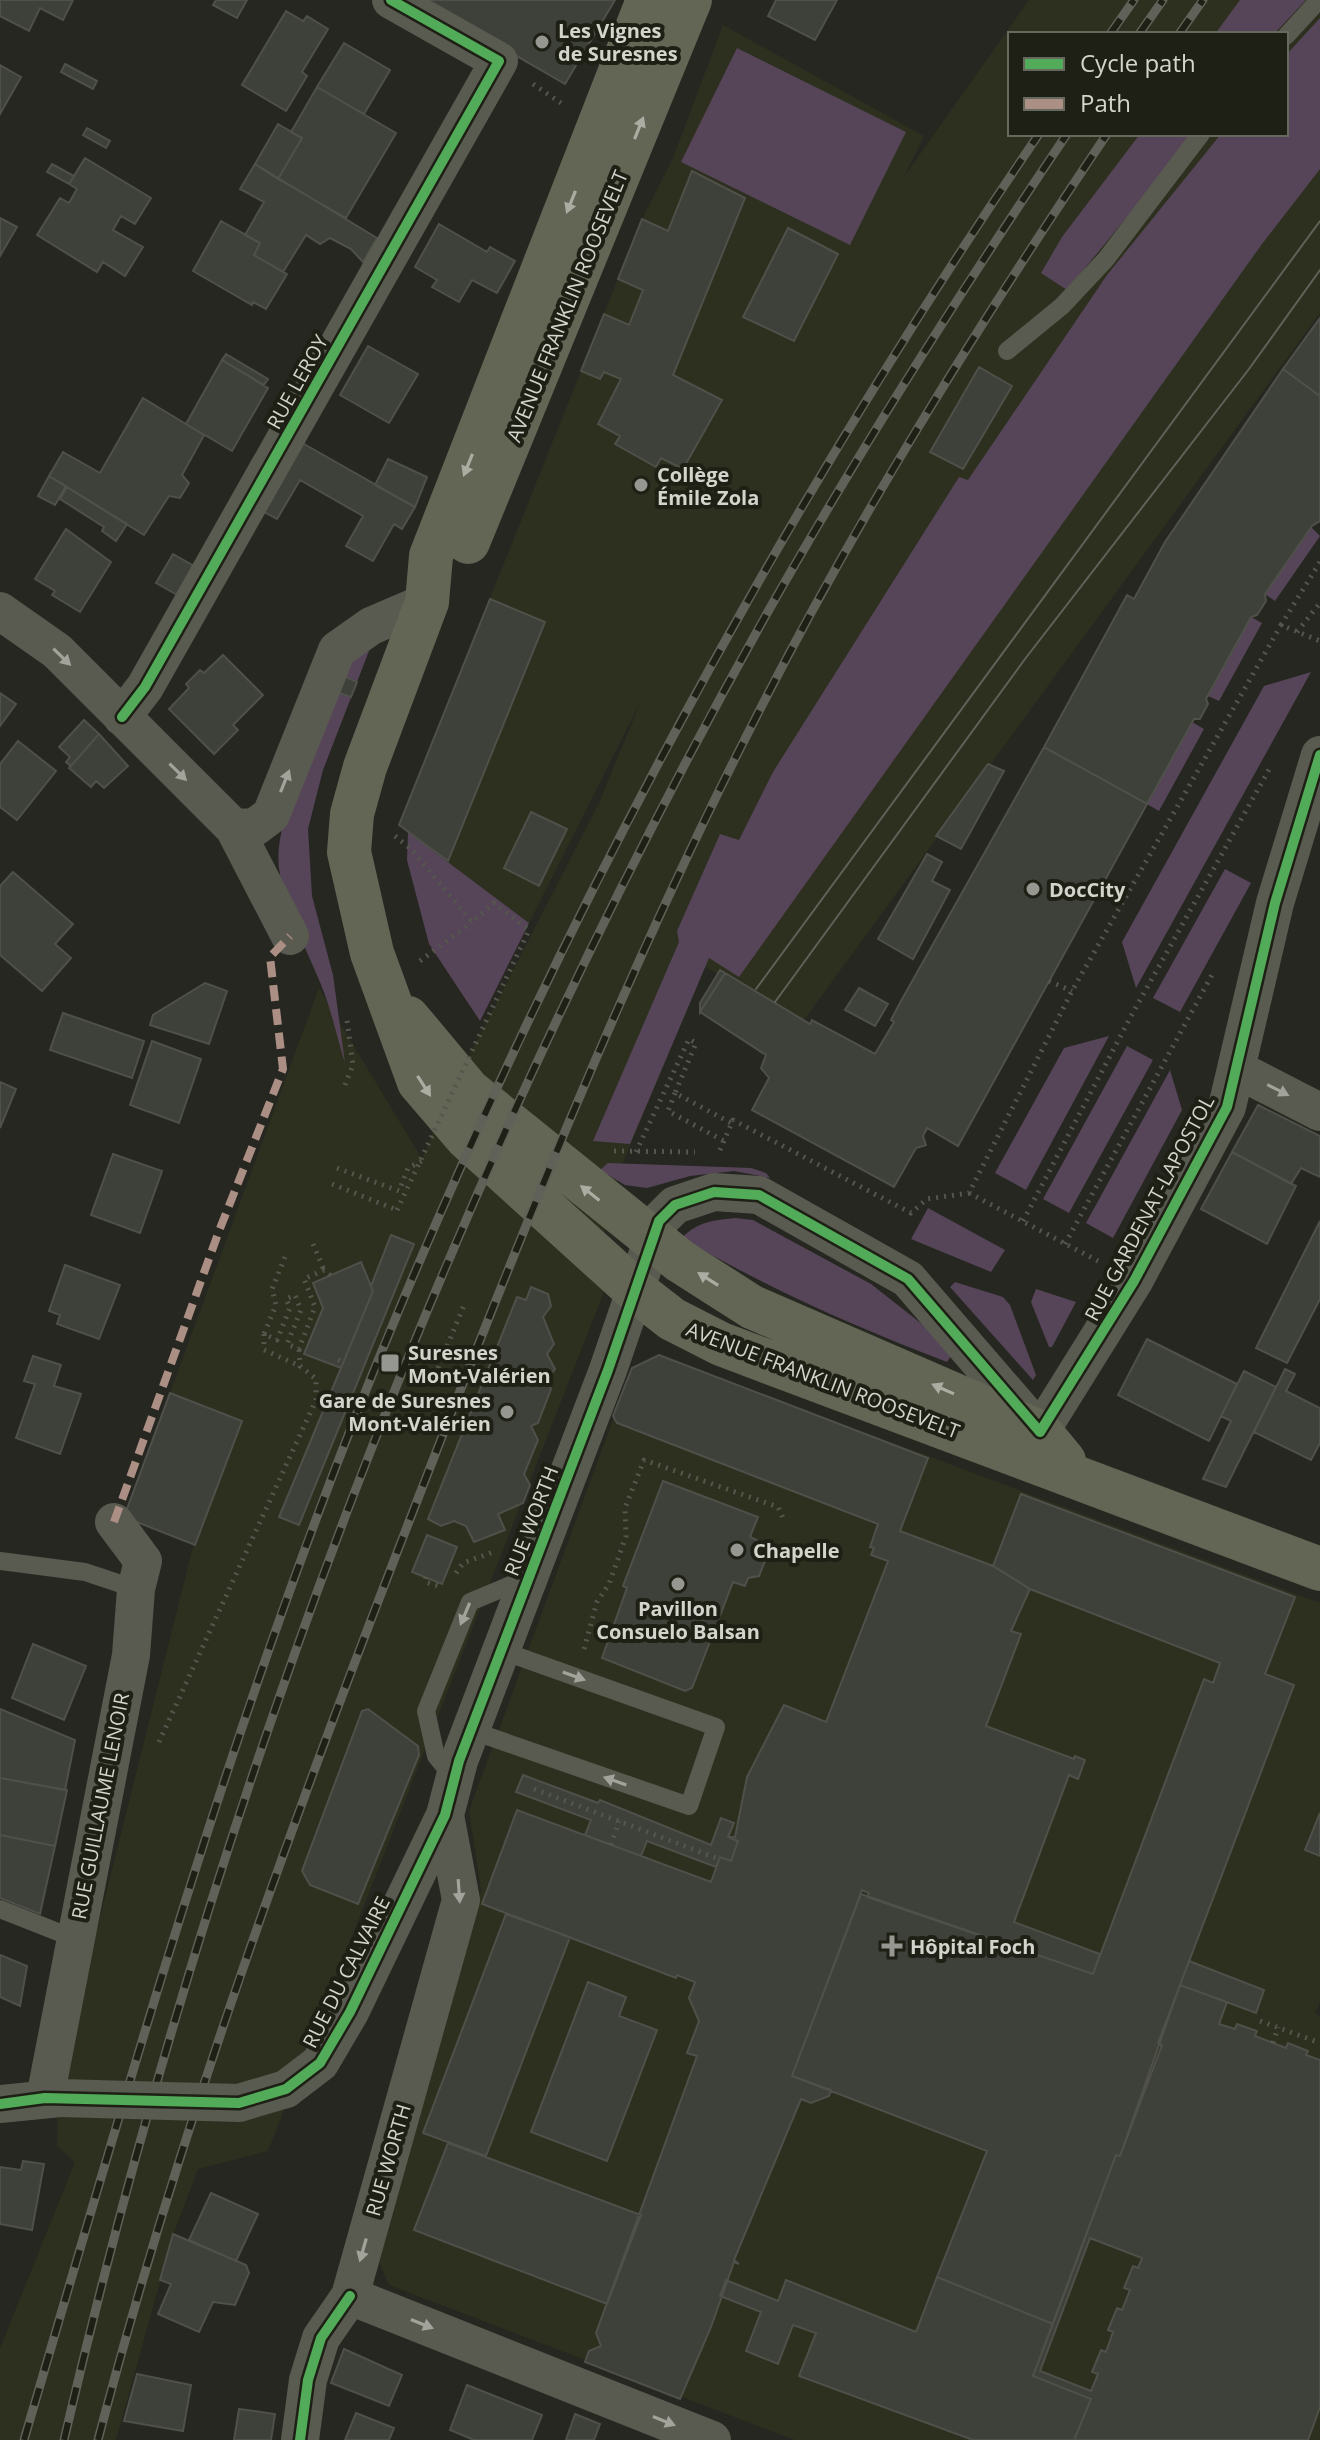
<svg xmlns="http://www.w3.org/2000/svg" width="1320" height="2440" font-family="'Open Sans',sans-serif">
  <rect width="100%" height="100%" fill="#262721"/>
  <path fill="#2d301e" fill-rule="evenodd" d="M1029,0H1320V313L804,1020L705,967L620,1170L596,1266L605,1289L268,2151L198,2169L173,2235L116,2440H0V2348L75,2162L57,2146L58,2085L192,1551L242,1422L170,1393L319,988L422,1159L445,1103L599,803L641,701L529,923L399,825L642,219L673,158L723,25L924,136L904,177ZM1010,34H1286V134H1010Z
    M659,1355L1320,1603V2002L1315,2013L1320,2016V2440H795L389,2285L378,2259L481,1890L469,1811L632,1368Z"/>
  <path fill="#564558" d="M1240,0H1306L1274,34H1215Z
    M1320,18V169L1262,244L739,977L709,958L630,1144L593,1141L679,942L677,931L720,834L739,840L773,772L959,477L968,480L1107,275L1221,134H1286V55Z
    M737,48L906,132L850,245L681,162Z
    M1140,134H1195L1067,290L1041,273L1062,237Z
    M1311,527L1320,536L1275,601L1265,594Z
    M1251,617L1262,623L1219,701L1208,696Z
    M369,651L323,770L308,829L312,896L333,975L345,1063C337,1038 332,1012 322,987C307,949 284,909 279,868C272,815 330,708 352,657Z
    M1311,672L1136,988L1122,942L1264,686Z
    M1192,722L1204,729L1159,811L1147,804Z
    M408,832L529,923L480,1021L429,944L407,860Z
    M1225,869L1251,883L1180,1012L1153,998Z
    M1109,1036L1026,1190L995,1173L1064,1048Z
    M1127,1046L1153,1060L1069,1213L1043,1199Z
    M1170,1070L1182,1110L1113,1238L1086,1223Z
    M608,1163L751,1168L766,1173L770,1178L734,1171L690,1176L647,1188L625,1185L600,1170Z
    M928,1208L1005,1250L991,1272L911,1239Z
    M735,1218L753,1220L871,1284L955,1350L947,1362C855,1327 767,1288 682,1238C696,1222 715,1220 735,1218Z
    M955,1282L1003,1297L1010,1305L1036,1375L1033,1380L950,1287Z
    M1036,1289L1076,1302L1052,1347H1049L1031,1302Z"/>
  <path fill="#3e403a" stroke="#4f504a" stroke-width="2" fill-rule="evenodd" d="M0,0H73L63,20L40,8L29,31L0,16Z
    M216,0H247L237,18L213,5Z
    M420,0H615L565,84Z
    M776,0H837L815,40L768,16Z
    M286,11L303,21L307,16L328,29L302,72L307,76L286,111L242,85Z
    M344,43L390,70L364,114L317,87Z
    M65,64L97,81L93,89L61,72Z
    M0,65L21,77L0,114Z
    M317,87L396,133L346,218L278,179L302,138L291,132Z
    M278,124L302,138L278,179L255,164Z
    M87,128L110,141L106,148L83,135Z
    M85,158L151,198L135,224L121,216L113,230L143,247L125,276L103,262L97,272L37,235L60,198L69,203L77,189L69,184Z
    M52,164L74,176L69,184L47,172Z
    M255,164L377,238L363,262L351,249L330,238L320,244L306,235L283,272L254,255L260,243L245,235L264,202L240,189Z
    M692,171L745,198L673,375L722,400L683,469L661,458L656,467L615,444L620,436L598,424L621,379L604,372L600,379L581,371L604,314L629,325L643,290L618,279L642,219L668,231Z
    M0,218L17,227L0,256Z
    M221,221L260,243L254,255L287,274L266,309L253,302L252,305L193,271Z
    M439,224L487,252L490,247L515,261L497,293L472,280L459,302L432,287L437,280L415,267Z
    M788,228L838,254L794,341L743,317Z
    M1320,318V396L1283,369Z
    M368,346L418,374L389,423L340,395Z
    M226,354L268,379L264,385L222,360Z
    M222,360L268,388L232,451L186,424Z
    M979,367L1012,386L963,469L930,452Z
    M1283,369L1320,396V521L1312,526L1265,594L1266,601L1257,615L1251,617L1206,699L1208,704L1200,719H1194L1147,804L1044,747L1127,595L1134,599L1165,542Z
    M143,398L204,435L182,475L189,483L180,498L169,496L144,535L49,476L63,452L100,473Z
    M297,440L415,507L402,529L394,524L373,561L346,546L363,516L300,480L277,519L259,509Z
    M388,459L427,477L415,507L375,485Z
    M49,476L66,486L55,505L38,496Z
    M67,487L127,524L116,541L102,531L104,527L60,499Z
    M66,529L111,562L80,612L52,595L55,591L35,579Z
    M173,554L196,567L179,596L156,583Z
    M490,599L545,622L448,861L399,825Z
    M223,655L263,695L233,725L238,730L214,754L169,709L189,688L186,684L200,670L204,673Z
    M341,675L357,682L351,697L334,691Z
    M0,693L16,704L0,726Z
    M84,720L99,734L71,766L66,762L70,757L59,747Z
    M99,734L128,766L104,788L96,781L91,787L69,768Z
    M18,741L56,771L17,820L0,807V764Z
    M1044,747L1147,804L958,1146L927,1128L923,1136L926,1145L916,1148L894,1187L752,1110L769,1078L761,1068L766,1055L700,1012L725,973L810,1024L812,1020L875,1054L894,1022L891,1020L901,1001Z
    M988,764L1004,771L961,849L936,836Z
    M531,812L567,829L539,886L504,868Z
    M927,854L942,862L932,881L950,890L913,959L878,939Z
    M13,872L73,924L55,944L71,958L42,991L0,955V886Z
    M720,970L725,973L700,1012V1003Z
    M205,983L227,991L209,1044L150,1025L153,1015Z
    M859,988L888,1004L875,1026L845,1010Z
    M63,1013L144,1041L132,1078L50,1050Z
    M152,1041L201,1059L179,1123L130,1105Z
    M0,1082L16,1089L0,1128Z
    M1258,1105L1320,1136V1177L1301,1168L1291,1184L1232,1152Z
    M1232,1152L1296,1186L1267,1244L1201,1209Z
    M113,1154L162,1171L140,1233L91,1215Z
    M1320,1221V1299L1287,1363L1256,1348Z
    M391,1235L414,1244L299,1525L279,1517L373,1291L371,1286Z
    M361,1262L373,1291L341,1368L304,1354L323,1308L313,1283Z
    M65,1265L120,1285L99,1339L57,1324L60,1315L49,1311Z
    M531,1287L548,1294L551,1306L543,1317L554,1344L547,1354L555,1369L547,1380L551,1389L538,1423L531,1426L538,1440L524,1474L530,1485L523,1503L498,1514L505,1530L474,1542L466,1526L454,1521L441,1526L428,1519L517,1297L526,1300Z
    M1147,1339L1237,1384L1209,1441L1118,1395Z
    M659,1355L928,1458L900,1531L993,1566L1030,1589L1011,1631L1021,1634L986,1726L1074,1759L1075,1756L1085,1760L1078,1779L1069,1775L1014,1922L1100,1954L1093,1974L867,1897L869,1893L862,1890L792,2076L831,2090L829,2096L811,2103L801,2099L734,2260L739,2264L734,2262L711,2327L680,2399L585,2362L589,2351L601,2346L596,2333L697,2056L687,2053L699,2021L689,1998L695,1982L677,1975L676,1978L482,1904L517,1810L711,1882L720,1857L731,1861L738,1841L728,1837H735L747,1777L784,1705L826,1722L888,1561L871,1555L874,1548L870,1547L878,1524L617,1423L613,1416L632,1368Z
    M33,1356L61,1365L54,1386L81,1394L60,1454L16,1438L35,1384L24,1381Z
    M1285,1369L1295,1374L1286,1391L1320,1408V1443L1311,1460L1254,1432Z
    M1244,1371L1276,1387L1226,1487L1203,1479L1231,1421L1221,1416Z
    M170,1393L242,1421L195,1545L124,1517Z
    M663,1481L758,1517L750,1537L761,1542L758,1551L765,1561L759,1576L748,1578L745,1586L733,1582L692,1688L685,1691L602,1658L627,1588L623,1586Z
    M1021,1494L1295,1597L1265,1674L1294,1685L1158,2043L1162,2045L1120,2156L1116,2155L1053,2324L937,2277L987,2151L792,2076L861,1894L1093,1974L1204,1679L1213,1683L1220,1663L1030,1589L993,1566Z
    M427,1535L457,1547L442,1584L412,1572Z
    M33,1644L86,1666L64,1720L12,1698Z
    M0,1709L75,1740L65,1790L0,1778Z
    M368,1709L418,1746L419,1755L358,1904L310,1885L302,1871L362,1711Z
    M523,1775L598,1803L600,1800L711,1845L721,1818L734,1823L728,1837L738,1841L731,1861L720,1857L716,1867L647,1841L641,1856L585,1835L591,1820L516,1792Z
    M0,1778L67,1790L55,1846L0,1835Z
    M1320,1813V1856L1305,1850Z
    M0,1835L55,1846L40,1914L0,1898Z
    M506,1914L570,1937L486,2156L423,2133Z
    M0,1955L27,1966L20,2006L0,1997Z
    M1189,1961L1264,1990L1256,2013L1180,1985Z
    M588,1982L626,1997L619,2016L657,2030L607,2161L531,2132Z
    M1180,1985L1227,2002L1219,2024L1235,2029L1237,2024L1257,2031L1255,2036L1273,2043L1286,2048L1288,2043L1308,2051L1306,2055L1320,2060V2407L1308,2440H1074L1091,2399L1033,2376L1116,2155L1120,2156ZM1090,2238L1142,2258L1138,2268L1133,2266L1124,2288L1130,2290L1122,2310L1117,2308L1108,2330L1113,2332L1106,2352L1101,2350L1092,2372L1098,2374L1091,2391L1040,2371Z
    M448,2143L641,2215L607,2304L414,2230Z
    M23,2161L44,2164L32,2230L0,2224V2167L21,2170Z
    M211,2193L258,2214L236,2261L189,2240Z
    M173,2234L246,2265L249,2273L235,2305L213,2302L199,2332L158,2314L171,2284L160,2280Z
    M937,2277L1053,2324L1033,2376L1091,2399L1074,2440H973L799,2376L816,2333L793,2325L778,2364L746,2351L761,2312L720,2296L726,2280L778,2301L786,2280L916,2332Z
    M344,2349L402,2375L389,2406L331,2383Z
    M137,2374L191,2385L183,2431L124,2421Z
    M467,2385L542,2415L532,2440H474L450,2430Z
    M239,2409L275,2414L271,2440H234Z
    M356,2413L394,2428L389,2440H345Z
    M575,2414L600,2424L594,2440H566Z"/>
  <g fill="none" stroke-linecap="round" stroke-linejoin="round">
    <path stroke="#55564d" stroke-width="5" stroke-dasharray="2 6" stroke-linecap="butt" d="M533,84L561,103
      M1281,625L1320,562
      M1297,632L1320,603
      M395,836L411,849L472,922L494,903L529,930
      M420,961L472,922
      M1049,981L1072,991
      M345,1085L353,1065L347,1020
      M675,1093L668,1111L724,1141
      M720,1150L733,1120L911,1213L927,1199L969,1193L1072,991L1281,625L1320,641
      M614,1151L695,1152
      M636,1152L689,1039L696,1043L675,1093L731,1123
      M337,1168L399,1191L408,1168L426,1159
      M332,1184L397,1210
      M969,1193L1098,1261
      M1023,1221L1130,1018L1271,766
      M313,1244L324,1270
      M1065,1244L1214,971
      M285,1257L272,1289L276,1305L264,1334L277,1340L290,1308L286,1299L295,1295L301,1310L287,1344L299,1349L315,1307L304,1279L324,1270L331,1276
      M264,1334V1350L300,1366
      M338,1360L343,1362
      M438,1368L465,1303
      M423,1402L426,1395
      M456,1573L463,1563L496,1551
      M426,1577L425,1582L442,1587
      M584,1649L597,1602L609,1584L626,1536L625,1508L644,1460L778,1507L784,1520
      M159,1742L316,1400V1379L300,1366L299,1349
      M534,1789L716,1858
      M611,1845L619,1821
      M1260,2021L1320,2043
      M1273,2043L1278,2027"/>
    <path stroke="#595a50" stroke-width="18" d="M1286,36L1319,0
      M1007,351L1062,306L1106,259L1201,134
      M0,1561L85,1572L136,1589
      M470,1730L689,1806L716,1727L500,1650
      M454,1778L436,1756L426,1711L470,1602L527,1578
      M0,1909L73,1938"/>
    <path stroke="#595a50" stroke-width="38" d="M0,611L57,651L234,828L290,936
      M122,717L145,687L499,61L391,0
      M234,828L255,827L271,815L337,650L371,626L427,602
      M1236,1069L1320,1112
      M1040,1432L1134,1281L1227,1107L1275,903L1320,755
      M286,2089L320,2063L350,2012L445,1815L459,1761L608,1370L659,1221L675,1205L714,1192L759,1195L908,1279L1040,1432
      M45,2098L131,1655L136,1589L143,1561L114,1522
      M0,2104L60,2098
      M350,2296L712,2440
      M300,2440L308,2380L321,2338L350,2296L461,1900L445,1815"/>
    <path stroke="#636555" stroke-width="44" d="M648,0L431,556L427,602L365,767L352,814L349,852L372,953L419,1082L467,1138L636,1291L672,1319L721,1344L1320,1569
      M468,542L690,0
      M408,1018L469,1091L680,1261L752,1307L1040,1432L1064,1461"/>
    <path stroke="#606159" stroke-width="2" d="M756,989L1320,221
      M775,1002L1025,659L1249,369L1320,270"/>
    <g stroke="#606159" stroke-width="9">
      <path id="rail" d="M1110,34L1134,0
        M1139,34L1163,0
        M1179,34L1203,0
        M24,2440C135,2062 243,1681 396,1317C569,903 786,505 1039,134
        M64,2440C213,1800 448,1180 770,608C862,446 963,288 1067,134
        M98,2440C181,2124 293,1819 412,1514C513,1253 621,982 748,733C853,524 977,327 1107,134"/>
    </g>
    <use href="#rail" stroke="#1f2015" stroke-width="6" stroke-dasharray="18" stroke-linecap="butt"/>
    <path stroke="#55564d" stroke-width="5" stroke-dasharray="2 6" stroke-linecap="butt" d="M397,1210L529,930"/>
    <path stroke="#595a50" stroke-width="38" d="M60,2098L239,2103L286,2089"/>
    <path stroke="#ac8f84" stroke-width="8" stroke-dasharray="16 8" stroke-linecap="butt" d="M114,1522L219,1231L283,1069L270,957L290,936"/>
    <g stroke="#1f2015" stroke-width="15">
      <path id="cycleway" d="M122,717L145,687L499,61L391,0
        M1040,1432L1134,1281L1227,1107L1275,903L1320,755
        M0,2104L45,2098L239,2103L286,2089L320,2063L350,2012L445,1815L459,1761L608,1370L659,1221L675,1205L714,1192L759,1195L908,1279L1040,1432
        M300,2440L308,2380L321,2338L350,2296"/>
    </g>
    <use href="#cycleway" stroke="#51ab58" stroke-width="10"/>
  </g>
  <defs><path id="oneway-solid" d="M-6-.8H1V-3.2L6.5 0L1 3.2V.8H-6Z" transform="scale(2)"/></defs>
  <g fill="#acada2">
    <use href="#oneway-solid" transform="translate(639 128) rotate(-68)"/>
    <use href="#oneway-solid" transform="translate(571 202) rotate(112)"/>
    <use href="#oneway-solid" transform="translate(468 465) rotate(112)"/>
    <use href="#oneway-solid" transform="translate(424 1086) rotate(57)"/>
    <use href="#oneway-solid" transform="translate(590 1193) rotate(-142)"/>
    <use href="#oneway-solid" transform="translate(708 1279) rotate(-148)"/>
    <use href="#oneway-solid" transform="translate(943 1389) rotate(-156)"/>
  </g>
  <g fill="#a2a39a">
    <use href="#oneway-solid" transform="translate(62 657) rotate(44)"/>
    <use href="#oneway-solid" transform="translate(178 772) rotate(45)"/>
    <use href="#oneway-solid" transform="translate(285 781) rotate(-68)"/>
    <use href="#oneway-solid" transform="translate(1278 1090) rotate(27)"/>
    <use href="#oneway-solid" transform="translate(465 1614) rotate(113)"/>
    <use href="#oneway-solid" transform="translate(574 1676) rotate(20)"/>
    <use href="#oneway-solid" transform="translate(615 1781) rotate(-161)"/>
    <use href="#oneway-solid" transform="translate(459 1891) rotate(86)"/>
    <use href="#oneway-solid" transform="translate(363 2250) rotate(106)"/>
    <use href="#oneway-solid" transform="translate(422 2324) rotate(22)"/>
    <use href="#oneway-solid" transform="translate(664 2421) rotate(22)"/>
  </g>
  <g fill="#969790" stroke="#1f2015" stroke-width="3">
    <circle cx="542" cy="42" r="8"/>
    <circle cx="641" cy="485" r="8"/>
    <circle cx="1033" cy="889" r="8"/>
    <rect x="380" y="1353" width="20" height="20" rx="4"/>
    <circle cx="507" cy="1412" r="8"/>
    <circle cx="737" cy="1550" r="8"/>
    <circle cx="678" cy="1584" r="8"/>
    <path d="M888 1934h8v8h8v8h-8v8h-8v-8h-8v-8h8z"/>
  </g>
  <g text-anchor="middle" dominant-baseline="central" stroke-width="8" stroke-linejoin="round" paint-order="stroke">
    <g font-size="20" font-weight="bold" fill="#d3d4cc" stroke="#1f2015" text-anchor="start">
      <text x="558" y="30">Les Vignes<tspan x="558" dy="23">de Suresnes</tspan></text>
      <text x="657" y="474">Collège<tspan x="657" dy="23">Émile Zola</tspan></text>
      <text x="1049" y="889">DocCity</text>
      <text x="408" y="1352">Suresnes<tspan x="408" dy="23">Mont-Valérien</tspan></text>
      <text x="491" y="1400" text-anchor="end">Gare de Suresnes<tspan x="491" dy="23">Mont-Valérien</tspan></text>
      <text x="753" y="1550">Chapelle</text>
      <text x="678" y="1608" text-anchor="middle">Pavillon<tspan x="678" dy="23">Consuelo Balsan</tspan></text>
      <text x="910" y="1946">Hôpital Foch</text>
    </g>
    <g font-size="20" fill="#d3d4cc" stroke="#1f2015">
      <text transform="translate(567 306) rotate(-68)">AVENUE FRANKLIN ROOSEVELT</text>
      <text transform="translate(297 382) rotate(-61)">RUE LEROY</text>
      <text transform="translate(1149 1208) rotate(-62)">RUE GARDENAT-LAPOSTOL</text>
      <text transform="translate(823 1380) rotate(21)">AVENUE FRANKLIN ROOSEVELT</text>
      <text transform="translate(531 1521) rotate(-69)">RUE WORTH</text>
      <text transform="translate(100 1806) rotate(-79)">RUE GUILLAUME LENOIR</text>
      <text transform="translate(346 1972) rotate(-63)">RUE DU CALVAIRE</text>
      <text transform="translate(388 2160) rotate(-74)">RUE WORTH</text>
    </g>
  </g>
  <rect x="1008" y="32" width="280" height="104" fill="#1f2015" stroke="#67685e" stroke-width="2"/>
  <rect x="1024" y="58" width="40" height="12" fill="#51ab58" stroke="#67685e" stroke-width="2"/>
  <text x="1080" y="72" font-size="24" fill="#d3d4cc">Cycle path</text>
  <rect x="1024" y="98" width="40" height="12" fill="#ac8f84" stroke="#67685e" stroke-width="2"/>
  <text x="1080" y="112" font-size="24" fill="#d3d4cc">Path</text>
</svg>
